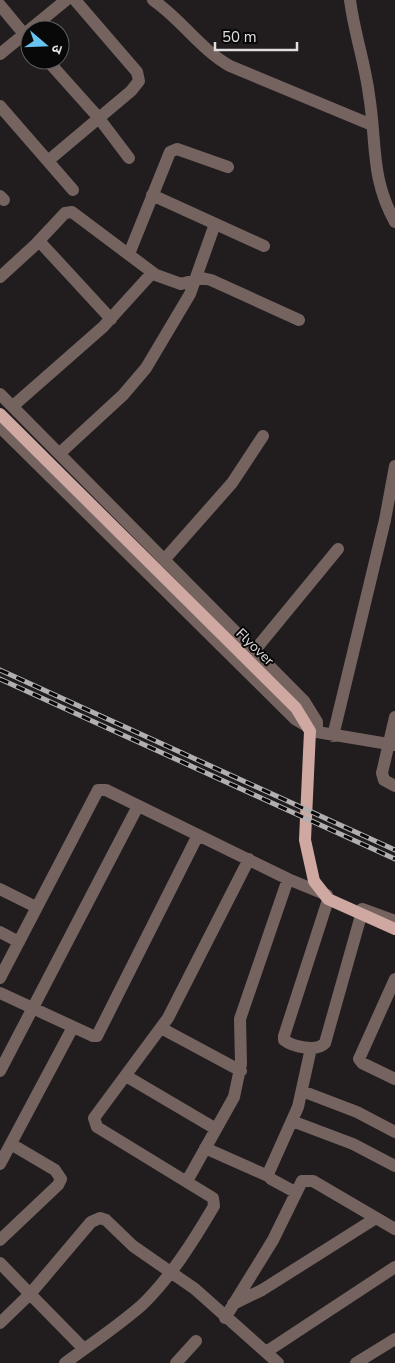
<svg xmlns="http://www.w3.org/2000/svg" width="395" height="1363" font-family="'Nunito Sans','Noto Sans Devanagari',sans-serif">
  <rect width="100%" height="100%" fill="#211d1e"/>
  <g fill="none" stroke-linecap="round" stroke-linejoin="round">
    <path stroke="#756360" stroke-width="12" d="M153,0C181,19 200,49 230,66L372,125
      M350,0C354,32 365,63 369,95C377,143 370,177 395,222
      M0,5L29,40
      M0,54L66,0
      M47,60L98,117L129,158
      M0,106L73,190
      M49,160L131,91L139,81L137,72L75,0
      M152,195L264,246
      M0,196L4,200
      M39,241L111,319
      M129,254L170,152L177,149L228,167
      M0,277L34,246L65,213L72,212L156,275L181,284L202,278L211,280L299,320
      M0,394L304,701L317,722V732
      M13,406L103,327L152,273
      M0,427L295,719L317,732L395,745
      M60,453L123,395L146,368L190,294L215,224
      M164,560L232,483L263,436
      M255,650L338,549
      M395,717L382,773L384,780L395,786
      M333,736L385,520L395,466
      M0,889L36,907
      M327,903L284,1036V1040C293,1047 317,1052 325,1043L360,919
      M362,909L395,921
      M0,932L19,942
      M0,978L98,790H106L288,879L327,895
      M395,979L359,1059L362,1063L395,1079
      M0,993L93,1036H97L198,835
      M161,1028L241,1071
      M0,1071L138,806
      M126,1076L216,1129
      M302,1091L357,1112L395,1132
      M292,1121L353,1144L395,1166
      M205,1148L268,1176
      M0,1164L73,1027
      M187,1181L234,1097L241,1064L240,1019L288,879
      M295,1192L271,1179L268,1174L298,1107L311,1048
      M0,1240L58,1185L61,1179L55,1170L11,1144
      M0,1263L30,1294L91,1222L100,1218L106,1220L133,1246L195,1289L278,1363
      M233,1304L262,1290L376,1218
      M225,1318L273,1240L302,1181H313L395,1229
      M0,1323L30,1294L84,1349
      M266,1352L395,1267
      M65,1363C91,1344 118,1326 142,1305C171,1277 194,1240 214,1206L213,1198L97,1127L94,1118L168,1018L249,859
      M176,1363L196,1341
      M356,1363L395,1339"/>
    <path stroke="#cea8a1" stroke-width="12" d="M0,414L296,708L310,731L305,840L314,881L328,899L395,929"/>
    <g stroke="#b2afb0" stroke-width="5">
      <path id="rail" d="M0,670L395,850
        M0,679L395,859"/>
    </g>
    <use href="#rail" stroke="#090808" stroke-width="3" stroke-dasharray="9" stroke-linecap="butt"/>
  </g>
  <g text-anchor="middle" dominant-baseline="central" stroke-width="4" stroke-linejoin="round" paint-order="stroke">
    <g font-size="14" fill="#e1dedf" stroke="#090808">
      <text transform="translate(255 647) rotate(44)">Flyover</text>
    </g>
  </g>
  <g transform="translate(45 45) rotate(109)"><circle r="24" fill="#090808" stroke="#5f5e5e"/>
  <path d="M0-4L9 19L0 12L-9 19Z" fill="#69c3f1"/>
  <text y="-8" font-size="14" font-weight="bold" text-anchor="middle" fill="#e1dedf">उ</text>
  </g>
  <path d="M215 42v8h82v-8" fill="none" stroke="#e1dedf" stroke-width="2.5"/>
  <text x="222" y="42" font-size="15" fill="#e1dedf" stroke="#090808" stroke-width="4" paint-order="stroke">50 m</text>
</svg>
